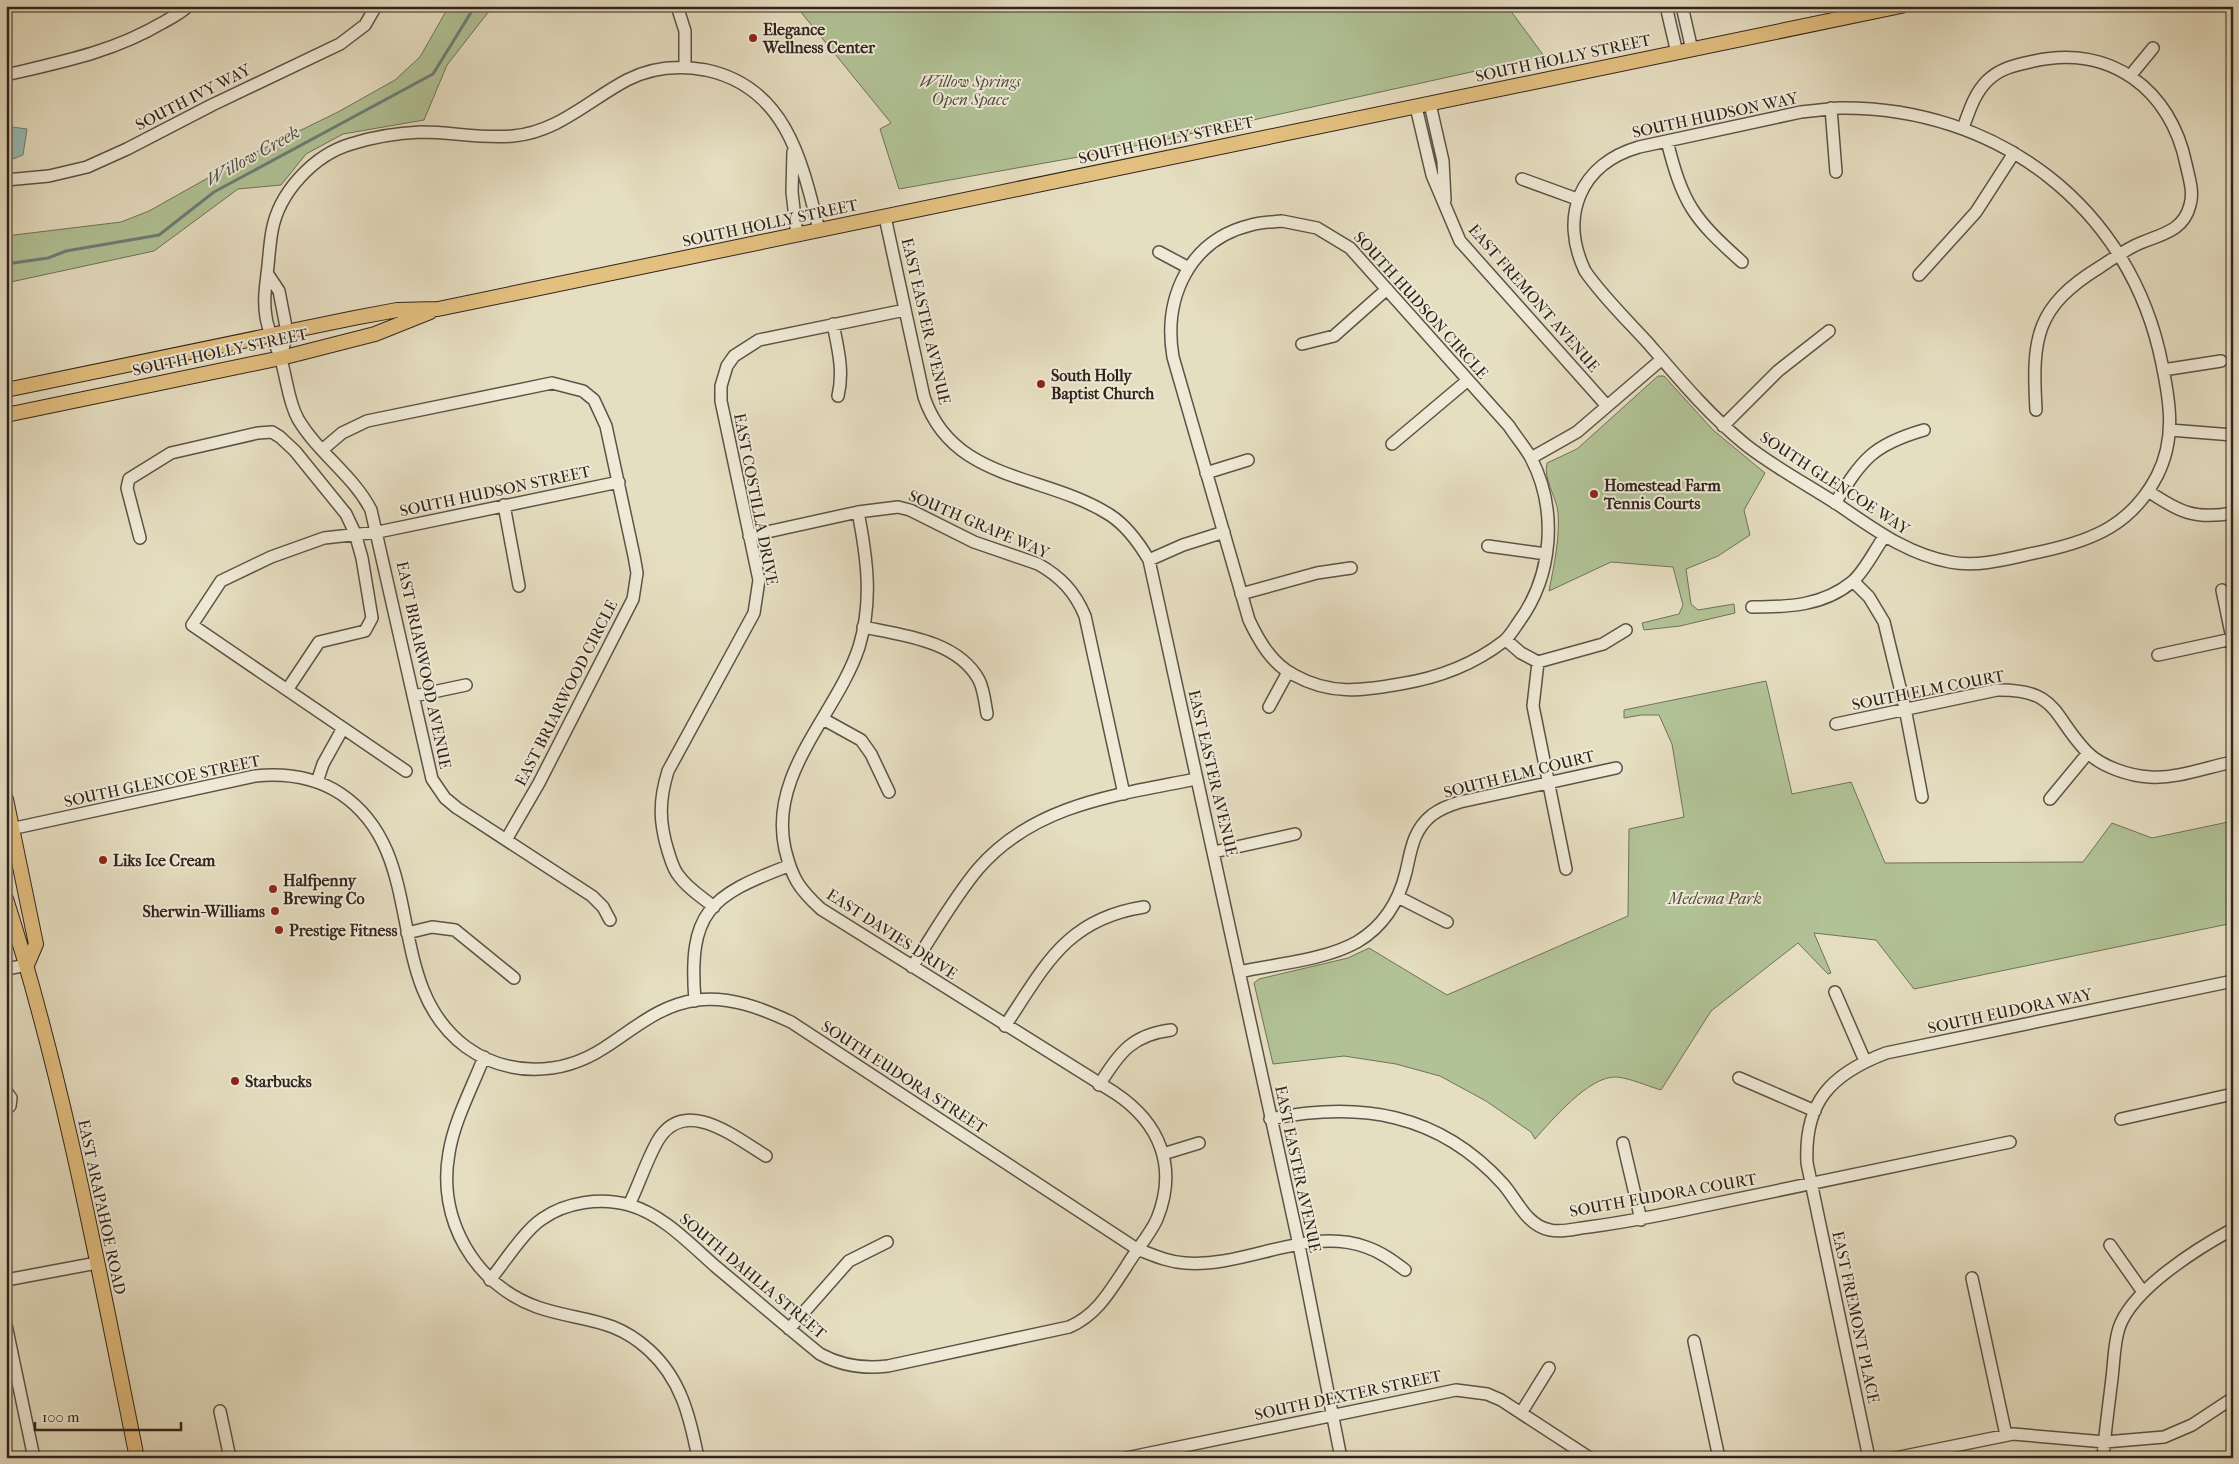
<svg xmlns="http://www.w3.org/2000/svg" width="2239" height="1464" font-family="'IM FELL French Canon',serif">
  <rect width="100%" height="100%" fill="#e6dec1"/>
  <filter id="stains"><feTurbulence type="fractalNoise" baseFrequency=".004" numOctaves="4"/><feColorMatrix values="0 0 0 0 .2 0 0 0 0 .09 0 0 0 0 .02 0 0 0 .5 -.17"/></filter>
  <radialGradient id="worn" r=".72"><stop offset=".6" stop-color="#630" stop-opacity="0"/><stop offset="1" stop-color="#630" stop-opacity=".3"/></radialGradient>
  <path fill="#b1c296" stroke="#70725a" d="M449,6H493L447,65L424,120L343,134L306,154L281,185L238,189L154,251L6,283V236L121,222L149,211L240,160L338,112L395,80L420,57Z
    M796,6H1507L1544,56L1112,151L899,189L880,129L891,123Z
    M1658,376H1664L1713,430L1765,473L1744,510L1750,535L1718,556L1686,569L1691,604L1698,610L1734,604L1735,613L1680,626L1644,630L1642,623L1679,614L1683,605L1673,567L1611,562L1549,591C1554,565 1560,539 1558,512C1556,496 1543,479 1547,463L1577,449Z
    M1766,681L1792,794L1851,782L1885,863L2083,862L2112,823L2152,838L2233,821V923L1914,989L1876,940L1814,933L1831,973L1828,974L1798,943L1711,1011L1661,1090C1647,1086 1630,1078 1616,1077C1589,1076 1552,1120 1535,1139L1531,1132L1486,1101L1440,1076L1396,1064L1344,1056L1273,1064L1254,983L1259,979L1348,958L1369,948L1447,995L1628,916L1629,829L1684,817L1672,744L1659,715H1641L1624,718V710Z"/>
  <path fill="#97bbb7" stroke="#6d7e79" d="M12,127L27,129L23,155L13,159L6,139V129Z"/>
  <g fill="none" stroke-linecap="round" stroke-linejoin="round">
    <path stroke="#6d7e79" stroke-width="3" d="M6,264L48,258L66,251L159,235L214,192L433,74L475,6"/>
    <g stroke="#5d5246" stroke-width="14">
      <path id="minor" d="M677,6L685,31V66
        M1666,6L1677,53
        M1682,6L1692,50
        M6,75C61,62 113,52 162,23C171,18 181,13 188,6
        M2130,76L2153,48
        M1430,104L1443,161L1445,200
        M1416,107L1432,175L1460,241L1607,406
        M1831,108L1836,172
        M1839,108C1997,106 2131,207 2162,364C2170,402 2176,439 2157,476C2132,524 2094,540 2044,551C2014,557 1981,568 1950,562C1906,554 1873,528 1837,504C1806,484 1774,467 1746,445C1709,415 1679,379 1648,343C1627,320 1603,297 1585,271C1559,216 1580,164 1639,147L1801,112Z
        M1963,128C1969,112 1974,94 1987,81C2000,68 2016,65 2034,61C2111,44 2171,90 2186,164C2189,178 2194,192 2190,205C2184,230 2163,234 2143,242C2127,248 2114,258 2100,267C2035,307 2032,338 2036,410
        M1667,141C1683,205 1694,219 1742,262
        M793,152L792,192L797,235
        M1522,179L1577,199
        M6,180L49,176L87,167L127,149L212,105L340,44L365,25L376,6
        M885,217L924,397C953,483 1045,473 1110,515C1127,526 1139,543 1149,560L1299,1245L1341,1458
        M1282,221L1317,228L1350,248L1509,426C1516,437 1525,447 1531,458C1558,510 1553,576 1518,623C1514,629 1510,636 1504,641C1473,665 1438,678 1400,684C1361,691 1330,695 1294,675C1272,664 1259,641 1249,620L1173,357C1163,298 1189,240 1251,225C1261,222 1272,222 1282,221Z
        M1159,252L1189,268
        M267,273L279,291L287,332L281,358
        M1919,275L1976,212L2014,153
        M833,324C838,349 844,371 838,396
        M1302,344L1334,336L1387,289
        M2163,370L2221,361
        M1723,426L1778,371L1829,331
        M2170,430L2233,435
        M1392,444L1468,380
        M322,450L342,433L367,421L552,383L583,391L594,400L606,426L634,556L637,573L633,599L539,783L506,840
        M1531,458L1577,432L1662,359
        M1206,473L1248,460
        M2148,491C2179,512 2195,520 2233,513
        M1835,503C1863,459 1872,445 1924,430
        M504,505L519,586
        M749,536L858,512L898,507L910,510L974,542L1038,564C1061,577 1075,592 1085,616L1124,794
        M140,538L127,488L129,479L171,453L258,433L272,432L280,437L295,451L346,514L355,533L362,558L372,618L365,631L319,642L287,690
        M1488,546L1546,554
        M1149,560L1183,545L1224,532
        M1853,581L1869,597L1884,622L1905,708L1922,797
        M2222,590L2233,643
        M1241,594L1317,573L1351,568
        M1752,607C1788,607 1823,606 1852,582C1865,571 1874,551 1884,537
        M863,627C903,635 958,641 979,680C984,690 985,703 987,714
        M1506,640L1521,653L1538,662L1603,644L1626,630
        M2158,655L2232,639
        M1538,662L1533,706L1566,869
        M414,696L466,685
        M1269,707L1288,672
        M823,719L861,740L871,754L889,792
        M1836,724L1997,690C2059,689 2052,716 2087,752C2102,767 2130,776 2150,777C2177,779 2207,767 2233,762
        M343,728L406,771
        M317,782L323,764L343,728L192,625L221,581L271,557L324,538L378,532L619,482
        M2050,799L2088,753
        M6,830L255,776C285,773 315,777 341,794C431,855 380,983 466,1047C508,1077 561,1076 604,1048C634,1029 659,1005 697,1000C730,996 761,1008 791,1022L1137,1249C1153,1255 1168,1262 1185,1263C1245,1268 1307,1226 1366,1247C1381,1252 1393,1261 1405,1270
        M1214,852L1295,834
        M1398,897L1447,922
        M714,907C702,897 688,889 679,876C673,869 671,860 668,851C659,822 659,800 668,771L754,613L759,580L721,401V386L727,366L734,356L759,340L905,310
        M610,920L603,907L592,896L457,808L445,798L432,779L371,510C353,475 318,453 298,419C288,401 287,379 281,360C277,345 268,333 266,317C263,299 266,284 268,266C269,255 270,242 272,231C279,192 314,155 351,144C373,137 398,133 421,132C452,132 482,139 513,136C558,132 589,100 627,80C652,67 679,65 706,70C786,87 802,161 819,230
        M407,933L432,927L455,930L514,978
        M912,967C933,935 953,899 978,869C1034,804 1117,795 1196,779
        M6,969L27,965
        M1239,972C1276,964 1325,960 1357,942C1384,926 1399,901 1406,872C1411,850 1413,830 1432,815C1440,809 1450,805 1460,802L1616,768
        M1835,992L1865,1061
        M695,1001C688,912 709,896 788,866
        M1005,1026C1045,966 1066,919 1144,907
        M484,1057C472,1088 454,1121 449,1153C437,1219 474,1284 537,1307C580,1322 612,1316 649,1350C681,1379 690,1417 698,1458
        M1739,1078L1815,1111
        M1099,1085C1120,1053 1131,1035 1171,1030
        M6,1091L11,1098L10,1106L6,1109
        M1270,1119C1360,1101 1439,1113 1503,1184C1517,1200 1527,1226 1550,1230C1562,1233 1577,1228 1589,1227C1626,1222 1662,1215 1699,1207C1802,1185 1906,1164 2010,1142
        M2121,1119L2233,1094
        M1623,1143L1641,1220
        M1163,1154L1199,1143
        M629,1205C639,1184 646,1162 657,1142C684,1094 736,1138 766,1156
        M2110,1245L2143,1292
        M1972,1278L2006,1435
        M6,1280L97,1263
        M490,1280C504,1263 524,1231 542,1219C566,1202 601,1197 629,1205C662,1214 690,1244 715,1266C750,1295 784,1325 820,1354C842,1366 864,1369 888,1366L1069,1327C1097,1315 1110,1291 1126,1267C1135,1251 1150,1235 1157,1219C1178,1167 1160,1123 1115,1093L821,909C799,889 792,878 785,849C768,773 837,714 859,647C873,601 867,558 858,512
        M6,1325L34,1458
        M789,1329L849,1261L887,1242
        M1694,1341L1719,1458
        M220,1411L230,1458
        M1521,1413L1549,1368
        M1126,1458L1456,1390L1487,1394L1501,1400L1590,1458
        M1869,1458L1807,1163C1804,1102 1831,1074 1886,1053L2233,981
        M1895,1458L2013,1434L2105,1442L2164,1437L2192,1425L2233,1398
        M2103,1458C2105,1431 2109,1404 2112,1378C2114,1362 2114,1343 2119,1328C2132,1289 2198,1248 2233,1229"/>
    </g>
    <g stroke="#2f231d" stroke-width="16">
      <path id="major" d="M6,390L354,318L397,310L438,309L1901,6
        M6,415L281,358L375,334L430,312
        M6,799L36,944L27,965
        M6,899C64,1080 99,1271 137,1458"/>
    </g>
    <use href="#minor" stroke="#efead7" stroke-width="11"/>
    <use href="#major" stroke="#e3bf80" stroke-width="14"/>
  </g>
  <g fill="#8f2418" stroke="#efead7" stroke-width="2">
    <circle cx="753" cy="38" r="5"/>
    <circle cx="1041" cy="384" r="5"/>
    <circle cx="1594" cy="494" r="5"/>
    <circle cx="103" cy="860" r="5"/>
    <circle cx="273" cy="889" r="5"/>
    <circle cx="275" cy="911" r="5"/>
    <circle cx="279" cy="930" r="5"/>
    <circle cx="235" cy="1081" r="5"/>
  </g>
  <g text-anchor="middle" dominant-baseline="central" stroke-width="4" stroke-linejoin="round" paint-order="stroke">
    <g font-size="16" font-weight="bold" fill="#2f231d" stroke="#efead7" text-anchor="start">
      <text x="763" y="29">Elegance<tspan x="763" dy="18">Wellness Center</tspan></text>
      <text x="1051" y="375">South Holly<tspan x="1051" dy="18">Baptist Church</tspan></text>
      <text x="1604" y="485">Homestead Farm<tspan x="1604" dy="18">Tennis Courts</tspan></text>
      <text x="113" y="860">Liks Ice Cream</text>
      <text x="283" y="880">Halfpenny<tspan x="283" dy="18">Brewing Co</tspan></text>
      <text x="265" y="911" text-anchor="end">Sherwin-Williams</text>
      <text x="289" y="930">Prestige Fitness</text>
      <text x="245" y="1081">Starbucks</text>
    </g>
    <g font-size="16" fill="#2f231d" stroke="#efead7">
      <text transform="translate(1563 58) rotate(-12)">SOUTH HOLLY STREET</text>
      <text transform="translate(193 97) rotate(-27)">SOUTH IVY WAY</text>
      <text transform="translate(1715 115) rotate(-12)">SOUTH HUDSON WAY</text>
      <text transform="translate(1166 140) rotate(-12)">SOUTH HOLLY STREET</text>
      <text transform="translate(770 223) rotate(-12)">SOUTH HOLLY STREET</text>
      <text transform="translate(1534 298) rotate(49)">EAST FREMONT AVENUE</text>
      <text transform="translate(1421 305) rotate(48)">SOUTH HUDSON CIRCLE</text>
      <text transform="translate(926 321) rotate(77)">EAST EASTER AVENUE</text>
      <text transform="translate(220 352) rotate(-12)">SOUTH HOLLY STREET</text>
      <text transform="translate(1835 483) rotate(33)">SOUTH GLENCOE WAY</text>
      <text transform="translate(495 491) rotate(-12)">SOUTH HUDSON STREET</text>
      <text transform="translate(756 499) rotate(79)">EAST COSTILLA DRIVE</text>
      <text transform="translate(979 524) rotate(23)">SOUTH GRAPE WAY</text>
      <text transform="translate(424 665) rotate(78)">EAST BRIARWOOD AVENUE</text>
      <text transform="translate(1928 690) rotate(-11)">SOUTH ELM COURT</text>
      <text transform="translate(566 693) rotate(-63)">EAST BRIARWOOD CIRCLE</text>
      <text transform="translate(1213 773) rotate(77)">EAST EASTER AVENUE</text>
      <text transform="translate(1519 774) rotate(-14)">SOUTH ELM COURT</text>
      <text transform="translate(162 781) rotate(-12)">SOUTH GLENCOE STREET</text>
      <text transform="translate(892 934) rotate(33)">EAST DAVIES DRIVE</text>
      <text transform="translate(2010 1011) rotate(-12)">SOUTH EUDORA WAY</text>
      <text transform="translate(904 1077) rotate(33)">SOUTH EUDORA STREET</text>
      <text transform="translate(1298 1169) rotate(78)">EAST EASTER AVENUE</text>
      <text transform="translate(1663 1195) rotate(-10)">SOUTH EUDORA COURT</text>
      <text transform="translate(102 1207) rotate(78)">EAST ARAPAHOE ROAD</text>
      <text transform="translate(753 1276) rotate(40)">SOUTH DAHLIA STREET</text>
      <text transform="translate(1856 1317) rotate(78)">EAST FREMONT PLACE</text>
      <text transform="translate(1348 1395) rotate(-12)">SOUTH DEXTER STREET</text>
    </g>
    <g font-size="16" font-style="italic" fill="#504b3b" stroke="#efead7">
      <text x="970" y="81">Willow Springs<tspan x="970" dy="18">Open Space</tspan></text>
      <text x="1715" y="898">Medema Park</text>
    </g>
    <g font-size="18" font-style="italic" fill="#4e514b" stroke="#efead7">
      <text transform="translate(253 156) rotate(-29)">Willow Creek</text>
    </g>
  </g>
  <rect width="2239" height="1464" fill="none" stroke="#e6dec1" stroke-width="25"/>
  <rect x="8" y="8" width="2224" height="1449" fill="none" stroke="#2f231d" stroke-width="2.5"/>
  <rect x="12" y="12" width="2214" height="1439" fill="none" stroke="#2f231d"/>
  <path d="M35 1422v8h146v-8" fill="none" stroke="#2f231d" stroke-width="2.5"/>
  <text x="42" y="1422" font-size="15" fill="#2f231d" stroke="#efead7" stroke-width="4" paint-order="stroke">100 m</text>
  <rect width="100%" height="100%" filter="url(#stains)"/>
  <rect width="100%" height="100%" fill="url(#worn)"/>
</svg>
